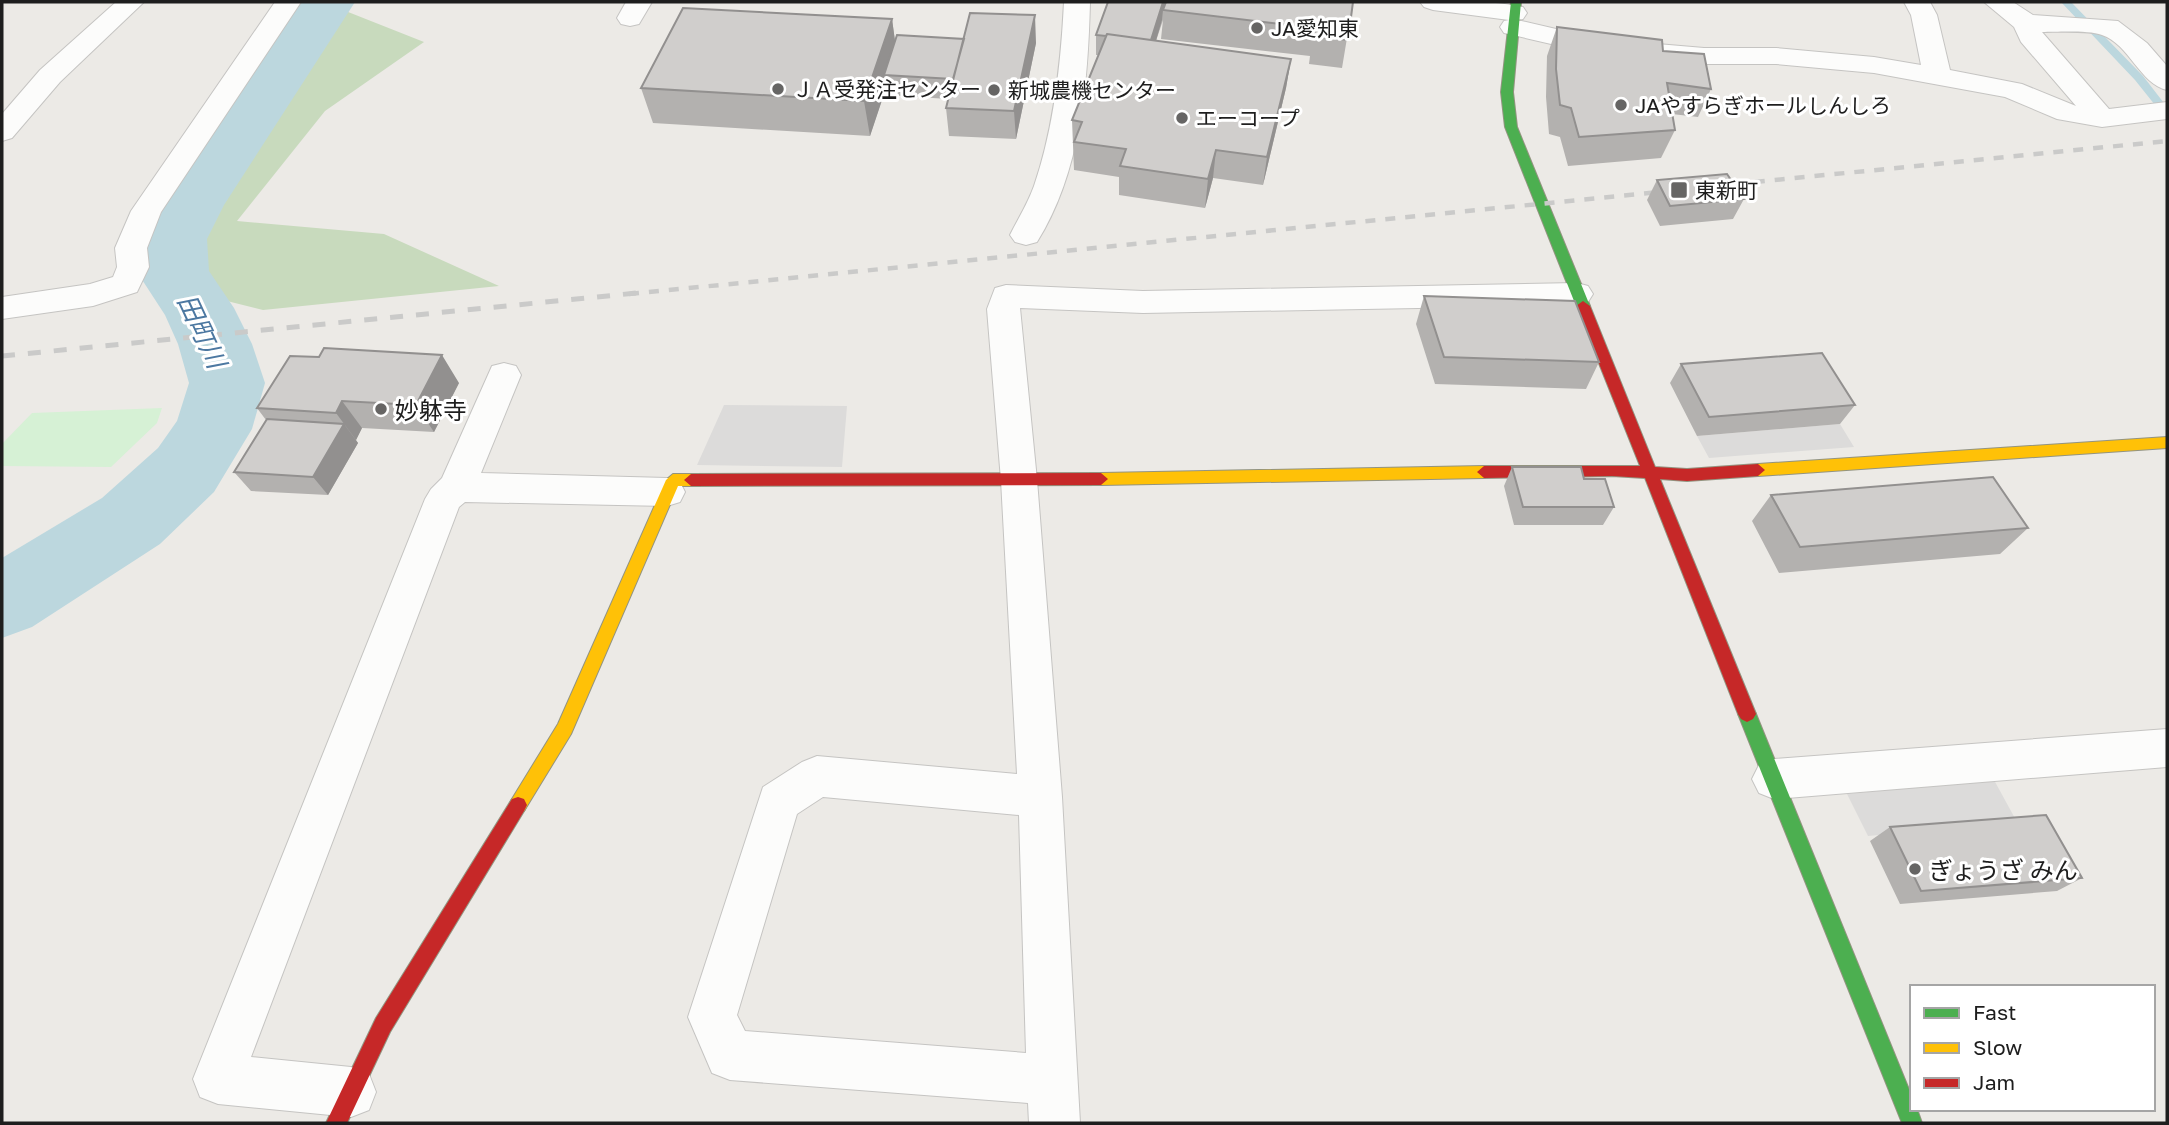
<svg xmlns="http://www.w3.org/2000/svg" width="2169" height="1125" font-family="'Golos Text','Noto Sans JP',sans-serif">
  <rect width="100%" height="100%" fill="#eceae6"/>
  <path fill="#c8dabd" d="M338,8L424,42L325,111L237,221L384,234L499,286L263,310L227,301L195,268L211,216Z"/>
  <path fill="#d6f1d5" d="M162,408L157,423L111,467L2,466V444L32,413Z"/>
  <path fill="#dcdbda" d="M724,405L847,406L842,467L697,465Z
    M1840,424L1854,447L1709,458L1697,436Z
    M1994,780L2017,822L1868,836L1847,794Z"/>
  <g fill="none" stroke-linecap="round" stroke-linejoin="round">
    <path fill="#bcd7de" fill-rule="evenodd" d="M2061,2H2071L2143,76L2167,107V116L2163,115L2135,80Z"/>
    <path fill="#bcd7de" fill-rule="evenodd" d="M299,2H355L224,205L207,239L209,271L234,308L252,344L265,383L252,429L214,492L160,544L32,627L2,638V558L102,498L158,448L177,421L189,383L178,344L165,315L139,275V239L168,189Z"/>
    <g stroke="#c5c4c2" stroke-width="2">
      <path id="street" d="M116,2H144L60,82L12,138L2,141V114L40,70Z
        M275,2H301L161,212L147,248L149,267L137,292L93,306L2,319V297L90,284L113,277L117,267L115,248L131,211Z
        M626,2H652L639,24L630,26L621,24L617,18Z
        M1064,2H1090C1088,82 1081,172 1037,242L1026,245L1015,242L1010,235C1018,219 1028,203 1034,186C1054,128 1061,63 1064,2Z
        M1420,2C1454,1 1490,0 1523,7L1527,13L1523,19L1517,20L1599,39L1704,48H1776L1874,57L1921,65L1911,15L1904,2H1930L1937,15L1950,70L2022,84L2076,106L2021,42L2014,27L1984,2H2013L2033,15L2118,21L2147,43L2167,66V90C2140,84 2129,44 2102,35C2088,30 2057,32 2042,32L2109,109L2167,102V119L2102,127L2057,119L2005,97L1874,73L1776,64H1704L1599,55L1504,33L1500,27L1504,21L1509,20L1433,10L1424,7Z
        M1577,283L1588,286L1593,294L1588,302L1577,305L1143,313L1020,308L1037,480L1062,797L1080,1123H1029L1028,1103L730,1080L712,1073L688,1017L763,787L802,762L817,756L1017,774L1001,480L987,309L995,288L1006,285L1143,291ZM823,797L1019,815L1026,1053L745,1031L737,1015L797,814Z
        M504,363L516,366L521,375L481,473L667,478L680,482L685,492L680,502L667,506L465,502L459,507L251,1057L351,1067L369,1074L376,1092L369,1110L351,1117L218,1104L200,1097L193,1079L425,499L431,489L442,478L492,366Z
        M2167,729V767L1774,799L1759,793L1752,779L1759,765L1774,759Z"/>
    </g>
    <g stroke="#939480" stroke-width="2">
      <path id="fast" d="M1511,2H1521L1513,92L1517,127L1590,306L1583,311L1576,306L1505,127L1501,92Z
        M1747,706L1753,709L1756,714L1912,1097V1109H1917L1922,1123H1902L1738,714L1741,709Z"/>
    </g>
    <g stroke="#939480" stroke-width="2">
      <path id="slow" d="M2167,437V448L1758,476L1751,470L1758,464Z
        M1484,466L1491,472L1484,478L1101,485L1094,479L1101,473Z
        M673,474H691L698,480L691,486H678L571,734L524,811L518,813L512,811L509,805L512,799L558,724L666,480Z"/>
    </g>
    <g stroke="#939480" stroke-width="2">
      <path id="jam" d="M1583,301L1590,306L1655,467L1687,469L1758,464L1765,470L1758,476L1687,481L1660,479L1756,714L1753,719L1747,722L1741,719L1738,714L1645,478L1612,476L1484,478L1477,472L1484,466H1640L1576,306Z
        M1101,473L1108,479L1101,485L691,486L684,480L691,474Z
        M518,797L524,799L527,805L524,811L390,1032L347,1123H326L376,1018L512,799Z"/>
    </g>
    <use href="#street" fill="#fcfcfb" fill-rule="evenodd"/>
    <use href="#fast" fill="#4caf50" fill-rule="evenodd"/>
    <use href="#slow" fill="#ffc107" fill-rule="evenodd"/>
    <use href="#jam" fill="#c62828" fill-rule="evenodd"/>
    <path stroke="#cacac9" stroke-width="4.5" stroke-dasharray="10 10" stroke-linecap="butt" d="M1715,186L2167,141
      M629,294L1670,191"/>
    <path stroke="#cacac9" stroke-width="5" stroke-dasharray="13 13" stroke-linecap="butt" d="M2,356L647,292"/>
  </g>
  <path fill="#b3b1af" d="M1108,2H1353L1342,68L1309,64L1310,56L1161,39L1163,20L1156,41L1291,59L1286,88L1263,185L1213,178L1205,208L1119,195V177L1074,170L1072,120L1099,55H1096V35Z
    M892,19L895,42L1036,43L1016,139L949,136L946,108L948,99L887,95L886,88L870,136L653,123L641,88Z
    M1557,27L1663,51L1711,89L1698,117L1672,114L1675,130L1661,158L1568,166L1560,137L1549,134L1546,97L1547,56Z
    M1657,180L1744,199L1733,219L1660,226L1647,200Z
    M1424,296L1599,362L1586,389L1435,384L1416,324Z
    M1681,364L1855,405L1840,424L1697,436L1670,383Z
    M459,383L434,432L362,428L356,440L358,443L328,495L251,491L234,472L266,420L257,408Z
    M1512,467L1584,479L1614,507L1603,525H1514L1504,486Z
    M1771,495L2028,528L2000,554L1779,573L1752,521Z
    M1890,827L2082,878L2057,891L1900,904L1870,841Z"/>
  <path fill="#92908f" d="M1163,2H1168L1163,10L1162,20L1150,61L1151,41Z
    M1035,15L1036,43L1016,139L1014,111Z
    M892,19L897,55L884,75L886,88L870,136L864,101Z
    M1291,59L1286,88L1263,185L1267,157Z
    M1216,150L1213,178L1205,208L1208,179Z
    M442,355L459,383L434,432L416,405Z
    M342,401L362,428L356,440L336,413Z
    M344,424L358,443L328,495L313,477Z"/>
  <path fill="#d0cecc" stroke="#92908f" stroke-width="2" d="M1108,2H1163L1151,40L1107,34L1106,36L1096,35Z
    M1166,2H1353L1348,40L1314,36L1315,28L1163,10Z
    M683,8L892,19L864,101L641,88Z
    M970,13L1035,15L1014,111L946,108Z
    M1557,27L1662,40L1663,51L1704,54L1711,89L1667,83L1675,130L1579,137L1571,108L1560,105L1556,69Z
    M1107,34L1291,59L1267,157L1216,150L1208,179L1120,166L1126,149L1074,142L1082,122L1072,120Z
    M897,35L964,39L953,79L884,75Z
    M1727,174L1744,199L1670,206L1657,180Z
    M1424,296L1575,301L1599,362L1444,357Z
    M324,348L442,355L416,405L342,401L336,413L257,408L290,356L319,357Z
    M1822,353L1855,405L1709,417L1681,364Z
    M267,419L344,424L313,477L234,472Z
    M1512,467H1581L1584,479H1605L1614,507H1523Z
    M1993,477L2028,528L1800,547L1771,495Z
    M2046,815L2082,878L1921,891L1890,827Z"/>
  <g fill="#666564" stroke="#fff" stroke-width="2.5">
    <circle cx="1257" cy="28" r="7"/>
    <circle cx="778" cy="89" r="7"/>
    <circle cx="994" cy="90" r="7"/>
    <circle cx="1621" cy="105" r="7"/>
    <circle cx="1182" cy="118" r="7"/>
    <rect x="1670" y="181" width="18" height="18" rx="3.5"/>
    <circle cx="381" cy="409" r="7"/>
    <circle cx="1915" cy="869" r="7"/>
  </g>
  <g text-anchor="middle" dominant-baseline="central" stroke-width="6" stroke-linejoin="round" paint-order="stroke">
    <g font-size="21" fill="#1e1e1e" stroke="#fff" text-anchor="start">
      <text x="1271" y="28">JA愛知東</text>
      <text x="792" y="89">ＪＡ受発注センター</text>
      <text x="1008" y="90">新城農機センター</text>
      <text x="1635" y="105">JAやすらぎホールしんしろ</text>
      <text x="1196" y="118">エーコープ</text>
      <text x="1695" y="190">東新町</text>
    </g>
    <g font-size="24" fill="#1e1e1e" stroke="#fff" text-anchor="start">
      <text x="395" y="409">妙躰寺</text>
      <text x="1929" y="869">ぎょうざ みん</text>
    </g>
    <g font-size="26" font-style="italic" fill="#4c78a1" stroke="#fff">
      <text transform="translate(202 331) rotate(65)">田町川</text>
    </g>
  </g>
  <rect width="2169" height="1125" fill="none" stroke="#1e1e1e" stroke-width="7"/>
  <rect x="1910" y="985" width="245" height="126" fill="#ffffff" stroke="#a5a5a5" stroke-width="2"/>
  <rect x="1924" y="1008" width="35" height="10" fill="#4caf50" stroke="#a5a5a5" stroke-width="2"/>
  <text x="1973" y="1020" font-size="21" fill="#1e1e1e">Fast</text>
  <rect x="1924" y="1043" width="35" height="10" fill="#ffc107" stroke="#a5a5a5" stroke-width="2"/>
  <text x="1973" y="1055" font-size="21" fill="#1e1e1e">Slow</text>
  <rect x="1924" y="1078" width="35" height="10" fill="#c62828" stroke="#a5a5a5" stroke-width="2"/>
  <text x="1973" y="1090" font-size="21" fill="#1e1e1e">Jam</text>
</svg>
